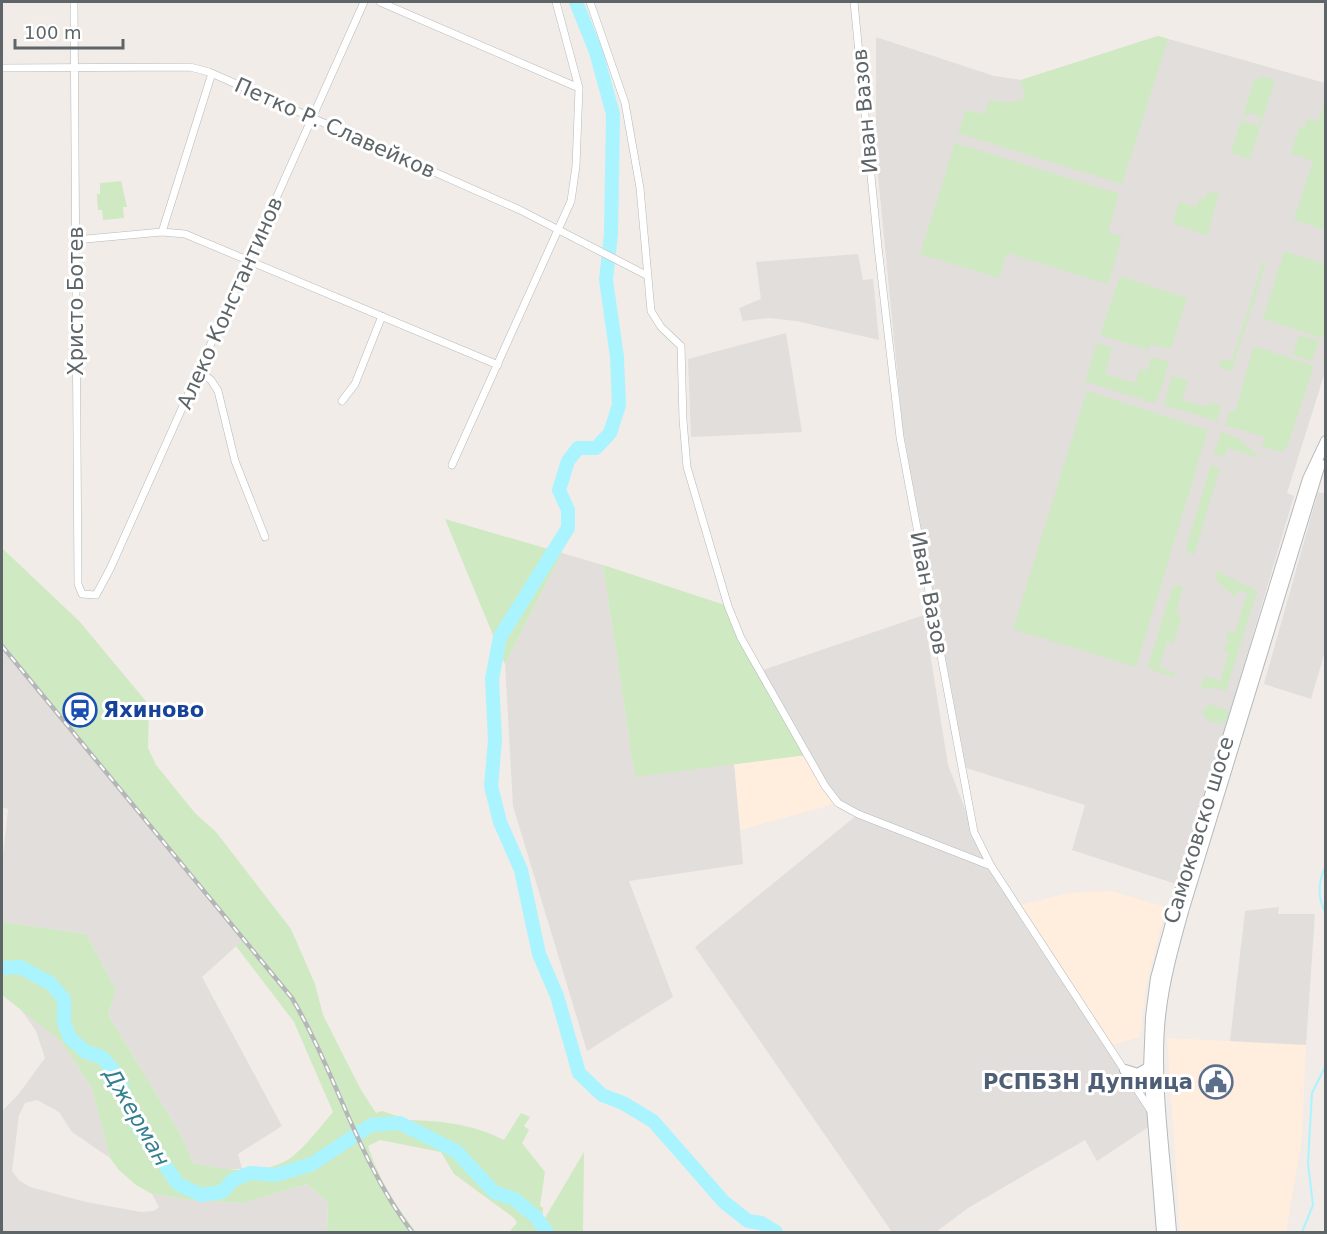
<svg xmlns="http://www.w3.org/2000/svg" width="1327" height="1234" font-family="'DejaVu Sans',sans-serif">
  <rect width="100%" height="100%" fill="#f1ece7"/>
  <path fill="#ffedde" d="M807,755L838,803L740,830L734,764Z
    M1111,891L1166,907L1146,987L1140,1037L1109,1046L1017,906L1069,893Z
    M1167,1038L1306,1045L1302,1139L1286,1232H1180Z"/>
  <path fill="#e2dedb" d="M1158,36L1325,83V372L1287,493L1294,496L1179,885L1072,850L1085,805L966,768L903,431L876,155V37L994,76L1021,80Z
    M858,254L863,280L873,279L879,340L796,321L769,318L743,321L739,308L761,299L756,262Z
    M786,333L802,432L691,437L688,359Z
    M1318,492L1326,494V648L1311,699L1264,684Z
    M562,553L603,565L635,776L734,764L743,864L629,881L673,997L587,1051L513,806L505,664Z
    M924,615L948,765L974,832L1152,1113L1153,1124L1097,1161L1085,1140L968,1208L936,1232H892L695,947L857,815L838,803L760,671Z
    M2,646L244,939L202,977L282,1126L238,1154L242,1169H223L193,1163L181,1135L108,1014L116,990L86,934L2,922V865L8,809L2,807Z
    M1279,907L1278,914H1315L1306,1045L1230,1041L1245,911Z
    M20,1008L62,1042L92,1089L110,1158L72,1132L59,1112L37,1100L25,1103L19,1115L12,1171L19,1180L30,1187L86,1202L141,1212L154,1211L159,1207L152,1194L191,1200L243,1203L307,1184L328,1203L327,1232H2V1111L18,1095L45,1058L36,1031Z"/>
  <path fill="#cfe9c3" d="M1158,36L1168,39L1122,184L958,133L966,110L984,114L990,100L1007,103L1025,99L1021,80Z
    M1262,76L1275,80L1250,159L1231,153L1241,120L1259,126L1261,117L1248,113L1246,116L1243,115L1253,82Z
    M1325,100L1326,230H1325L1294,220L1313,161L1291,153L1299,127L1304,128L1307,119L1318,122Z
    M955,143L1119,194L1108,232L1122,237L1108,284L1007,253L999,278L920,254Z
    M121,181L127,207H123L124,218L103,220L102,210H98L97,194H100V183Z
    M1208,191L1219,194L1207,235L1176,225L1173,222L1179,202L1197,207L1199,198L1205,200Z
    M1284,251L1325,264L1326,329L1323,338L1263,319Z
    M1263,261L1266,262L1232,371L1219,367L1222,359L1232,361Z
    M1120,276L1187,298L1171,349L1151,344L1149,350L1100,335Z
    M1299,335L1319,340L1312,361L1293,355Z
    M1097,343L1112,348L1105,374L1135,383L1140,369L1147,371L1151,357L1169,362L1158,399L1153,403L1085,381Z
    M1254,346L1314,366L1288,445L1281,452L1262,447L1265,437L1225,425L1230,410L1235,412Z
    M1172,376L1188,380L1182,400L1207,407L1209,402L1221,406L1217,421L1164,405Z
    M1087,391L1208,430L1136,667L1013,629Z
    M1221,432L1239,439L1260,458L1228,448L1224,457L1214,454Z
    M1211,465L1220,468L1194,555L1188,552L1186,548Z
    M445,519L562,553L505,664Z
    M2,548L80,622L149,705L148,748L156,765L195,813L216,832L291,929L315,984L323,1015L361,1090L376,1113L382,1111L397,1116L399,1120C436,1120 471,1123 504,1140L521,1113L530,1117L524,1126L529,1130L522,1143L545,1172L540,1206L543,1208L542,1223L584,1152L583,1232H509L517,1223L514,1218L454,1174L441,1152L380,1140L368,1146C380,1182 394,1202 416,1232H327L328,1203L307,1184L243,1203L191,1200L152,1194L136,1185L119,1170L110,1158L92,1089L62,1042L2,995V922L86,934L116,990L108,1014L181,1135L193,1163C222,1169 256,1176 284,1162C299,1155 322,1125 333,1112L294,1022L236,946L244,939L2,646Z
    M603,565L728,606L741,638L807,755L635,777Z
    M1217,571L1257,591L1226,691L1212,687L1210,690L1200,687L1205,677L1220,681L1229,652L1223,649L1228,641L1226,631L1235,633L1247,593L1238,590L1235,598L1214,578Z
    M1176,585L1183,587L1176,614L1182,616L1173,644L1167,642L1159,667L1175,673L1174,677L1150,669L1148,666L1172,588Z
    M1209,704L1227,710L1230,717L1222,724L1207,720L1202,712Z"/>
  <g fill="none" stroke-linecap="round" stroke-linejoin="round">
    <path stroke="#a9f4ff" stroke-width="2" d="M1326,688V714
      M1326,865C1318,882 1317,897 1326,914
      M1302,1232L1313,1205L1308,1163L1312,1093L1326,1065"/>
    <path stroke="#a9f4ff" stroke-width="14" d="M576,2L596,52L613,114L611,234L606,280L617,357L619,405L610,433L596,448H578L568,461L559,490L568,510V528L500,637L492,679L495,740L491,786L500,822L521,870L539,954L557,996L579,1073L602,1095L623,1103L653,1121L724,1202L748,1221L761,1223L776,1232
      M2,968L20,967L50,983L64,999V1022L70,1038L86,1052L102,1057L118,1076L133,1119L178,1184L201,1195L222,1192L233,1180L250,1173L276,1175L312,1164L371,1125L400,1123L456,1151L494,1192L514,1199L535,1216L547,1232"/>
    <g stroke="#b4b9bc" stroke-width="8">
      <path id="minor" d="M74,2L78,584L82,594L96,595L110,569L364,2
        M380,2L579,88
        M590,2L625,103L640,188L651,311L661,327L681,346L683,420L687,467L728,606L741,638L825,786L838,803L858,814L991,866
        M854,2L878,247L900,437L974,832L991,866L1151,1111
        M2,68L190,67L209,72L520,210L648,276
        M162,232L212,73
        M75,240L162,232L185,234L498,365
        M199,371L211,380L218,391L235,461L265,537
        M342,401L355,384L382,316
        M452,465L571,201L576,166L579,88L556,2"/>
    </g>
    <g stroke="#b3b9bc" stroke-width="12">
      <path id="secondary" d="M1125,1070L1138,1074L1153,1065
        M1162,1232L1149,1069L1151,1017L1156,978L1176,905L1308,479L1326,441
        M1171,1232C1166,1166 1153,1081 1160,1016C1164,979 1174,944 1184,908L1320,464"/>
    </g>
    <use href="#minor" stroke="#fff" stroke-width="7"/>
    <use href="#secondary" stroke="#fff" stroke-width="10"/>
    <g stroke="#b5b6b7" stroke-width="4.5">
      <path id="rail" d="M2,646L292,998C337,1075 358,1161 412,1232"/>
    </g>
    <use href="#rail" stroke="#fff" stroke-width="2" stroke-dasharray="7" stroke-linecap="butt"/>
  </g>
  <defs>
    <g id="station-ring" transform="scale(1.725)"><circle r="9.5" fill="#fff" stroke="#1a4fb4" stroke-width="1.5"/><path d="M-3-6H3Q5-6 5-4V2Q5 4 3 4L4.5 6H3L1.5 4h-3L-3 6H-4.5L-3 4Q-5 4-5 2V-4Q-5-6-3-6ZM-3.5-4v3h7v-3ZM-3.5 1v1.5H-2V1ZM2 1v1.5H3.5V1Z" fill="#1a4fb4"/></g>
    <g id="civic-ring" transform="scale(1.725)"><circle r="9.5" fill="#fff" stroke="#5c6f8a" stroke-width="1.5"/><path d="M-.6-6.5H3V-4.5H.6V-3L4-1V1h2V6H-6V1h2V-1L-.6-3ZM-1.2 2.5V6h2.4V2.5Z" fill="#5c6f8a"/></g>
  </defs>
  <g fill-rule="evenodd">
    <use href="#station-ring" x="80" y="710"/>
    <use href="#civic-ring" x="1216" y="1082"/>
  </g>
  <g text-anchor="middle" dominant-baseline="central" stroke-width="6" stroke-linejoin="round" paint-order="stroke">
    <g font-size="21" fill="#5e6568" stroke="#fff">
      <text transform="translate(865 111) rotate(-95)">Иван Вазов</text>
      <text transform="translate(335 128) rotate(24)">Петко Р. Славейков</text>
      <text transform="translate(76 301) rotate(-90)">Христо Ботев</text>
      <text transform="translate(230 303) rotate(-66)">Алеко Константинов</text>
      <text transform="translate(929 593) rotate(79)">Иван Вазов</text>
      <text transform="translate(1199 830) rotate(-73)">Самоковско шосе</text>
    </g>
    <g font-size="21" font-weight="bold" fill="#164399" stroke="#fff" text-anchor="start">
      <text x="103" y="710">Яхиново</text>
    </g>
    <g font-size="21" font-weight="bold" fill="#4e5e75" stroke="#fff" text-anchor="end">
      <text x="1193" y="1082">РСПБЗН Дупница</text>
    </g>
    <g font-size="22" font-style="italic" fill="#357f92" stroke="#fff">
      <text transform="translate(137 1117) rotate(60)">Джерман</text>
    </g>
  </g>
  <rect width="1327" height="1234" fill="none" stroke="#5e6568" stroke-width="6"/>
  <path d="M15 39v9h108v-9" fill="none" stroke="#5e6568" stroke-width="3"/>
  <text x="24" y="39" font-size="18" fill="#5e6568" stroke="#ffffff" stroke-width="4.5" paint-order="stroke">100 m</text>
</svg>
